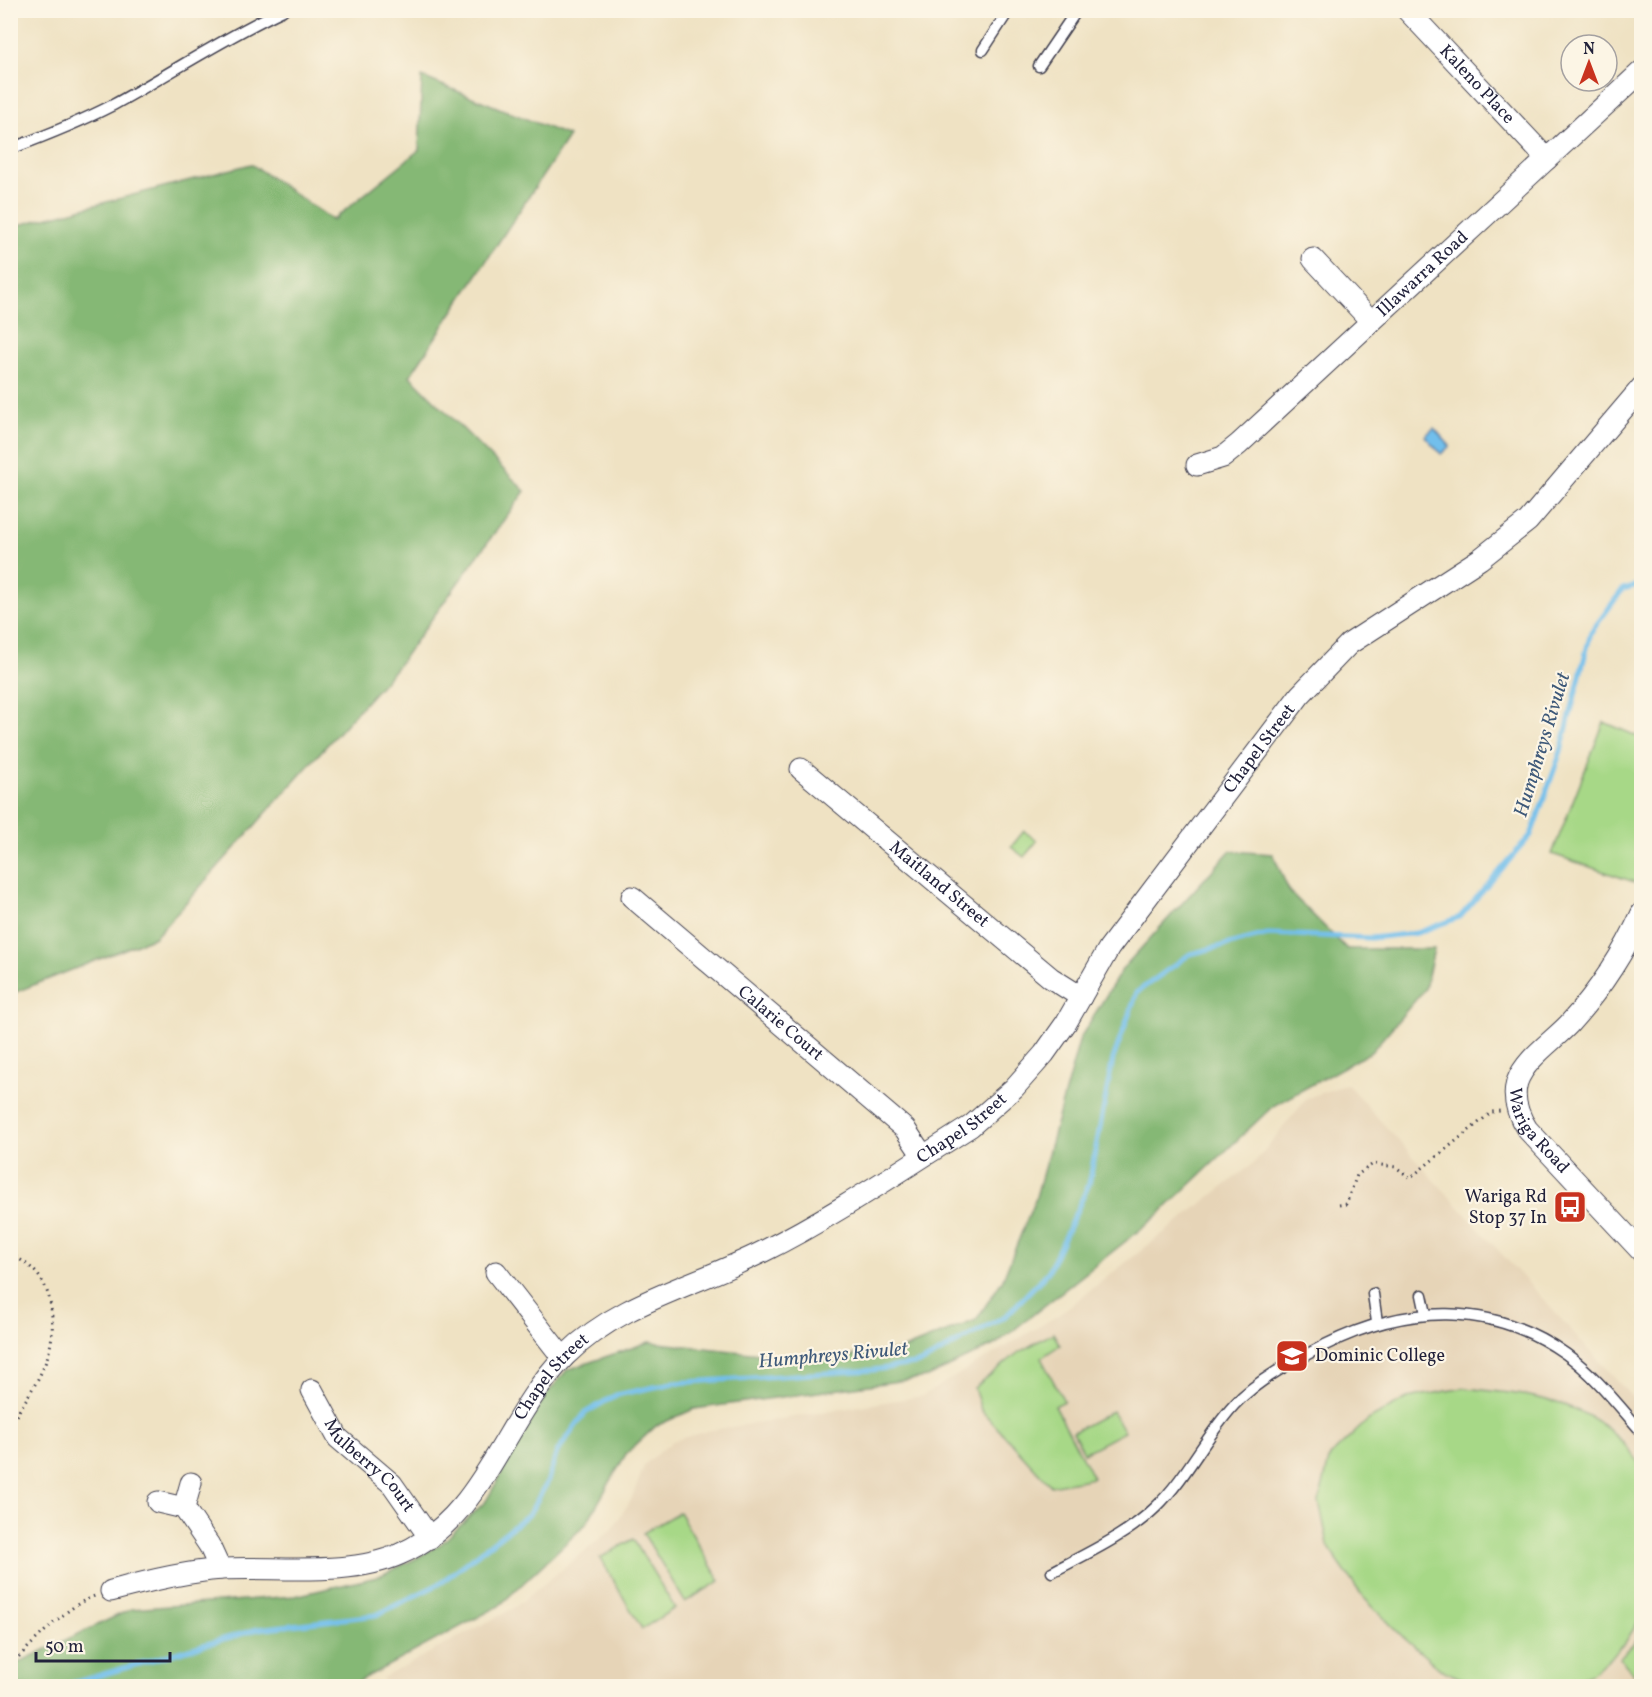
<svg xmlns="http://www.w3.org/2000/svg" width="1652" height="1697" font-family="Vollkorn,serif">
  <rect width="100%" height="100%" fill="#fcf5e5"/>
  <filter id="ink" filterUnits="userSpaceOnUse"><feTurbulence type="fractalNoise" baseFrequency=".0167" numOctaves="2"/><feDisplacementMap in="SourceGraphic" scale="12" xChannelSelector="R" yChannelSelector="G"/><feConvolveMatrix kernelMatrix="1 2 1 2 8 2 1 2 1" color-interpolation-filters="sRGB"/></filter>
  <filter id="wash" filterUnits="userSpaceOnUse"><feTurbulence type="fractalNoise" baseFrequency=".008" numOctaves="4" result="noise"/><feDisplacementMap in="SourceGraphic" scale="24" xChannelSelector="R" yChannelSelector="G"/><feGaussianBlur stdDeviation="1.35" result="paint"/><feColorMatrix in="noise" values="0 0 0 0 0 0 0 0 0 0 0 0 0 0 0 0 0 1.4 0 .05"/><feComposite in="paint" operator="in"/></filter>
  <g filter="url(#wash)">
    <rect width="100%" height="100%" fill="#efe2c3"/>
    <path fill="#e6d4b7" d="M1347,1084L1641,1407V1686H389L382,1678L514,1608L612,1529L631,1500L645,1464L673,1441L707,1431L922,1396L1057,1316L1255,1162L1307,1098Z"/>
    <path fill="#a7d887" stroke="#647d61" stroke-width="1.5" d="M1604,722L1641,738L1640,884L1552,854Z
      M1024,831L1037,841L1024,857L1011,847Z
      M1053,1333L1060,1345L1041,1358L1064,1401L1055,1406L1093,1478L1051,1486L981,1410L974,1388L1019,1352Z
      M1464,1388C1535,1395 1599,1400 1641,1466V1617L1625,1643L1590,1675L1558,1686L1476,1685L1440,1669L1404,1638L1363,1597L1329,1549L1319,1502L1330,1456L1368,1420L1407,1398Z
      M1112,1411L1124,1432L1084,1453L1073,1432Z
      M679,1512L720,1581L685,1602L643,1533Z
      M633,1539L675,1608L642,1629L600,1558Z
      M1641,1637V1681L1619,1658Z"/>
    <path fill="#85b874" stroke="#546d58" stroke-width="1.5" d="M422,77L569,136L410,376L525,491L396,668L155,937L11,994V227L251,164L333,220L419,150Z
      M1230,851L1273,854L1289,891L1347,949H1434L1425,989L1371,1052L1273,1106L1155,1218L996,1344L928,1377L694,1409L656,1426L626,1454L586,1524L499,1606L361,1680L354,1686H11V1666L131,1609L295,1596L377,1577L415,1559L441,1544L486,1501L545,1396L567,1370L649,1342L815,1360L901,1350L976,1320L1002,1281L1036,1197L1080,1038L1123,968Z"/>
    <path fill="#72bfec" stroke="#4a7094" stroke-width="1.5" d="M1434,428L1450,446L1441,454L1425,436Z"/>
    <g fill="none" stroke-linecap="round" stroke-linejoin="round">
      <path stroke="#72bfec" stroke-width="5" d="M63,1686L258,1629L376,1615L439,1584L529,1514L547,1483L557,1452L585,1413L616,1395L674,1383L873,1370L921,1363L1007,1315L1048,1272L1089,1184L1113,1059L1137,992L1190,954L1268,934L1371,938L1417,933L1460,917L1531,835L1561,751L1591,632L1623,589L1642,584"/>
    </g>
  </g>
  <g filter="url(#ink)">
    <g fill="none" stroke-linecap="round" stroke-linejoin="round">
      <g stroke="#413f4f" stroke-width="13">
        <path id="service" d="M983,50L1009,10
          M1039,66L1077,10
          M10,149C45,136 80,122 113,105C170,74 223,38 283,10
          M1373,1294L1377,1322
          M1422,1295L1426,1314
          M1052,1572C1088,1553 1127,1535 1156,1507C1187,1477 1205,1437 1234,1405C1257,1380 1294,1361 1325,1345C1405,1305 1490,1300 1566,1354C1595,1375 1618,1405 1642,1432"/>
      </g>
      <g stroke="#413f4f" stroke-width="23">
        <g id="minor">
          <path id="s1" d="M1407,10L1547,159"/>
          <path d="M1313,259L1371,321"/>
          <path id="s2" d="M1197,465L1223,457L1239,444L1642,71"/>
          <path id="s3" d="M801,769L1051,978L1081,997"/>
          <path id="s4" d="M632,897L905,1129L923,1156"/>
          <path id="s5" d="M1642,913C1624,953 1598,992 1569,1024C1553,1041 1525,1059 1517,1082C1512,1099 1518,1115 1527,1129L1642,1252"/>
          <path d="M496,1272L563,1358"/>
          <path id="s6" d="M312,1390L338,1438L392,1484L430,1538"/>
          <path d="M158,1502L184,1508L209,1545L220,1569"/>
          <path d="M184,1508L191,1483"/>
          <path id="s7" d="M111,1591C147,1581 184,1572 222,1569C277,1566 349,1577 400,1554C485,1517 503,1419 565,1356C620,1301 696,1286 764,1251C834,1216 904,1168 971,1126L1014,1088L1044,1054L1066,1023L1109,948L1300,695L1349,644L1480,559L1528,521L1642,387"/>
        </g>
      </g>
      <path stroke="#413f4f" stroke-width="3" stroke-dasharray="1.5 4.5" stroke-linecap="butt" d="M1339,1205L1346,1204L1357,1175L1373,1164L1396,1167L1410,1178L1492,1112L1500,1111
        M10,1254C32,1265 45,1278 50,1302C60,1356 36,1381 10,1426
        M10,1665C33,1644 66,1605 95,1596"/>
      <use href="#service" stroke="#fff" stroke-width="10"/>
      <use href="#minor" stroke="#fff" stroke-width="21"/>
    </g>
  </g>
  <defs>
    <g id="bus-square" transform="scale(1.725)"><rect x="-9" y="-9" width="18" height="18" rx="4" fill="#c8321e" stroke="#fcf5e5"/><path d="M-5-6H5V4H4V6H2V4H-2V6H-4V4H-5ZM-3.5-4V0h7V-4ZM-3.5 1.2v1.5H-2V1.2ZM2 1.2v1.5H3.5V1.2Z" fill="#fff"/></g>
    <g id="school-square" transform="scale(1.725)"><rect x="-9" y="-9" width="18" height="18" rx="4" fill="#c8321e" stroke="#fcf5e5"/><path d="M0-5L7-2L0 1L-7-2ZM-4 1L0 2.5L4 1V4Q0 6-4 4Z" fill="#fff"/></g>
  </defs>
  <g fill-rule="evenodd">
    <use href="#bus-square" x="1570" y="1207"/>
    <use href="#school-square" x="1292" y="1356"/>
  </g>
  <g text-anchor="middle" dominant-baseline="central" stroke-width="4.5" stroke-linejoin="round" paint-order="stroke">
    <g font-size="18" fill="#22223b" stroke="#fcf5e5">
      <text stroke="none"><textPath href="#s1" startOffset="102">Kaleno Place</textPath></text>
      <text stroke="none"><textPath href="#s2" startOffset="298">Illawarra Road</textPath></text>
      <text stroke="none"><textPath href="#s7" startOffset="1500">Chapel Street</textPath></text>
      <text stroke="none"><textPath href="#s3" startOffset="180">Maitland Street</textPath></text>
      <text stroke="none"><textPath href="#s4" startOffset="195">Calarie Court</textPath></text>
      <text stroke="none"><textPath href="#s7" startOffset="1014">Chapel Street</textPath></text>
      <text stroke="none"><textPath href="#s5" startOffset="268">Wariga Road</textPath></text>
      <text stroke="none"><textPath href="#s7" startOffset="530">Chapel Street</textPath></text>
      <text stroke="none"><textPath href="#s6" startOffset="96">Mulberry Court</textPath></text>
    </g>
    <g font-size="18" fill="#22223b" stroke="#fcf5e5" text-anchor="end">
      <text x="1547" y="1197">Wariga Rd<tspan x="1547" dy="21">Stop 37 In</tspan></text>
      <text x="1315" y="1356" text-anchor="start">Dominic College</text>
    </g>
    <g font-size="20" font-style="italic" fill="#3e5979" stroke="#fcf5e5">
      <text transform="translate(1543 745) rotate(-73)">Humphreys Rivulet</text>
      <text transform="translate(833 1356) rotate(-5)">Humphreys Rivulet</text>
    </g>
  </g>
  <rect width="1652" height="1697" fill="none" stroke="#fcf5e5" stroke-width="36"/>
  <g transform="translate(1589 63)"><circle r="28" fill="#fcf5e5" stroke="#a5a1a1" stroke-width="1.5"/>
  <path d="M0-4.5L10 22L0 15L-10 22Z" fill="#c8321e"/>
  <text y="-9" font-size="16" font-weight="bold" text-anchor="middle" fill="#22223b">N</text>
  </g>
  <path d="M36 1652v9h134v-9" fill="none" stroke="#22223b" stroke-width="3"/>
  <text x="45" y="1652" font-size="18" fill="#22223b" stroke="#fcf5e5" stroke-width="4.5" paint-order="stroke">50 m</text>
</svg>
